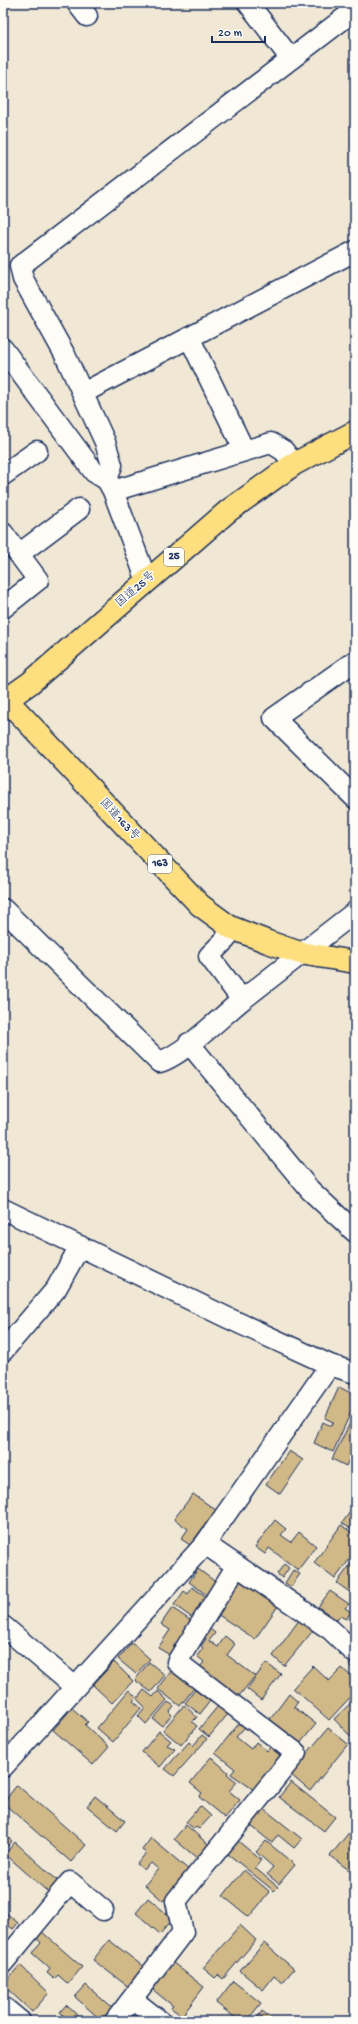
<svg xmlns="http://www.w3.org/2000/svg" width="358" height="2024" font-family="'Gochi Hand','Klee One',sans-serif">
  <rect width="100%" height="100%" fill="#f0e8d5"/>
  <filter id="ink" filterUnits="userSpaceOnUse"><feTurbulence type="fractalNoise" baseFrequency=".025" numOctaves="2"/><feDisplacementMap in="SourceGraphic" scale="8" xChannelSelector="R" yChannelSelector="G"/><feConvolveMatrix kernelMatrix="1 2 1 2 8 2 1 2 1" color-interpolation-filters="sRGB"/></filter>
  <g filter="url(#ink)">
    <path fill="#d0b887" stroke="#1b2f5e" d="M339,1387L355,1395V1403L333,1452L314,1443L323,1422L331,1426L333,1422L325,1418Z
      M355,1413V1447L346,1466L332,1459Z
      M289,1451L303,1460L280,1494L266,1484Z
      M193,1494L216,1510L190,1545L181,1539L188,1529L174,1519Z
      M355,1505V1532L342,1523Z
      M275,1520L286,1529L281,1535L291,1542L299,1532L316,1546L298,1570L269,1548L265,1554L255,1547Z
      M341,1525L355,1535V1552L335,1579L314,1563Z
      M355,1558V1596L337,1583Z
      M284,1564L289,1568L282,1578L277,1574Z
      M198,1569L217,1583L208,1596L189,1582Z
      M293,1570L300,1574L291,1587L285,1583Z
      M240,1581L278,1606L255,1639L217,1614Z
      M192,1587L208,1598L194,1619L174,1605L184,1591L188,1594Z
      M330,1591L349,1604L345,1608L351,1612L346,1619L340,1616L337,1620L318,1607Z
      M172,1608L193,1622L170,1655L158,1648L170,1630L161,1624Z
      M302,1616L316,1627L284,1666L273,1656Z
      M210,1629L215,1633L209,1641L218,1647L225,1636L235,1644L227,1655L255,1676L239,1696L200,1667L204,1662L197,1656L203,1648L201,1646L206,1639L204,1637Z
      M132,1643L150,1659L136,1674L118,1659Z
      M355,1659V1672L349,1665Z
      M114,1662L133,1681L112,1703L93,1685Z
      M149,1662L165,1675L151,1692L135,1680Z
      M266,1663L281,1674L261,1700L247,1689Z
      M313,1666L329,1681L342,1668L355,1680V1692L329,1720L293,1688Z
      M172,1670L195,1687L180,1706L158,1689Z
      M129,1690L136,1697L133,1701L141,1708L113,1742L97,1728Z
      M144,1690L153,1697L158,1691L167,1700L146,1724L138,1716L145,1707L137,1699Z
      M195,1690L210,1701L200,1714L185,1703Z
      M289,1694L298,1702L294,1707L316,1724L298,1746L268,1722Z
      M355,1699V1741L334,1719Z
      M168,1702L174,1706L169,1712L172,1715L162,1726L153,1719Z
      M184,1705L197,1717L192,1722L197,1726L181,1745L163,1730Z
      M218,1706L228,1714L209,1737L199,1729Z
      M72,1708L88,1722L85,1725L109,1747L93,1765L53,1730Z
      M241,1721L246,1726L236,1737L251,1749L256,1742L267,1751L270,1747L282,1757L254,1790L231,1774L235,1769L215,1753Z
      M328,1728L348,1744L310,1791L290,1774Z
      M159,1731L171,1741L167,1745L175,1749L160,1767L142,1752Z
      M202,1735L207,1739L174,1776L165,1769L189,1742L193,1746Z
      M211,1757L228,1772L227,1774L237,1782L229,1791L240,1800L225,1818L199,1797L202,1793L190,1783Z
      M291,1782L335,1817L324,1831L279,1797Z
      M355,1782V1790L351,1786Z
      M17,1785L86,1845L71,1862L3,1803Z
      M95,1796L125,1821L117,1831L87,1806Z
      M200,1806L211,1816L199,1829L196,1827L194,1829L186,1822Z
      M263,1808L302,1839L294,1848L278,1835L272,1843L250,1825Z
      M186,1825L209,1845L198,1859L174,1839Z
      M351,1830L355,1833V1880L350,1877L353,1873L330,1856Z
      M3,1833L12,1841L3,1851Z
      M151,1838L189,1870L163,1901L145,1885L158,1869L151,1863L144,1870L137,1864L146,1853L142,1850Z
      M238,1841L261,1860L255,1868L278,1887L274,1891L228,1854Z
      M266,1841L295,1865L279,1884L267,1874L273,1867L256,1852Z
      M15,1842L58,1881L48,1892L5,1854Z
      M244,1870L270,1892L249,1917L223,1896Z
      M148,1898L173,1919L160,1934L136,1913Z
      M3,1910L18,1923L13,1929L6,1924L3,1928Z
      M240,1925L256,1940L223,1979L218,1975L215,1978L203,1968Z
      M41,1931L82,1967L68,1984L58,1975L54,1979L47,1973L50,1969L32,1953L41,1943L36,1937Z
      M109,1940L145,1968L130,1988L93,1960Z
      M264,1943L294,1969L282,1983L274,1976L263,1990L240,1971Z
      M172,1962L204,1987L182,2016L171,2008L173,2006L152,1989Z
      M20,1965L49,1993L32,2012L3,1985Z
      M233,1981L261,2003L247,2021H231L234,2017L216,2003Z
      M86,1985L112,2008L101,2020L75,1997Z
      M66,2005L84,2021H60L64,2016L60,2012Z
      M262,2011L275,2021H255Z"/>
    <g fill="none" stroke-linecap="round" stroke-linejoin="round">
      <g stroke="#1b2f5e" stroke-width="23">
        <path id="minor" d="M77,3L87,16
          M248,3L291,59
          M190,339L244,450
          M3,349L94,472L107,480L113,491L147,581
          M83,393L355,251
          M3,475L37,451
          M107,480L112,465L105,442L65,355L23,279L20,266L355,10
          M113,491L271,443L284,451L294,464
          M3,533L38,580L3,608
          M19,554L79,509
          M355,661L274,718L355,798
          M3,909L159,1062C182,1056 222,1016 242,1000L209,956L226,939L230,927
          M242,1000L355,912
          M189,1043L310,1190L355,1232
          M3,1209L228,1318L330,1365L355,1373
          M3,1351L56,1289L80,1246
          M205,1544L331,1630L355,1653
          M3,1626L75,1687
          M3,1767L205,1544L330,1365
          M3,1963L70,1882L103,1910
          M132,1999L160,2021
          M3,2007L20,2021
          M115,2021L183,1932L176,1901L296,1753L177,1662L236,1567"/>
      </g>
      <g stroke="#1b2f5e" stroke-width="25">
        <path id="highway" d="M3,696L200,905L230,927L268,942L300,953L355,962
          M6,700L30,683L228,511L294,464L355,432"/>
      </g>
      <use href="#minor" stroke="#fdfcf7" stroke-width="20"/>
      <use href="#highway" stroke="#fedf80" stroke-width="22"/>
    </g>
  </g>
  <g text-anchor="middle" dominant-baseline="central" stroke-width="3" stroke-linejoin="round" paint-order="stroke">
    <g fill="#fdfcf7" stroke="#5f6c8c" stroke-width="1">
      <rect x="164" y="548" width="20" height="18" rx="3"/>
      <rect x="148" y="855" width="24" height="18" rx="3"/>
    </g>
    <g font-size="11" font-weight="bold" fill="#1b2f5e">
      <text x="174" y="557">25</text>
      <text x="160" y="864">163</text>
    </g>
    <g font-size="12" fill="#1b2f5e" stroke="#fdfcf7">
      <text transform="translate(136 590) rotate(-41)">国道25号</text>
      <text transform="translate(119 820) rotate(47)">国道163号</text>
    </g>
  </g>
  <rect width="358" height="2024" fill="none" stroke="#fdfcf7" stroke-width="16"/>
  <rect x="8" y="8" width="342" height="2008" fill="none" stroke="#1b2f5e" stroke-width="1.5" filter="url(#ink)"/>
  <path d="M212 36v6h53v-6" fill="none" stroke="#1b2f5e" stroke-width="2"/>
  <text x="218" y="36" font-size="12" fill="#1b2f5e" stroke="#fdfcf7" stroke-width="3" paint-order="stroke">20 m</text>
</svg>
